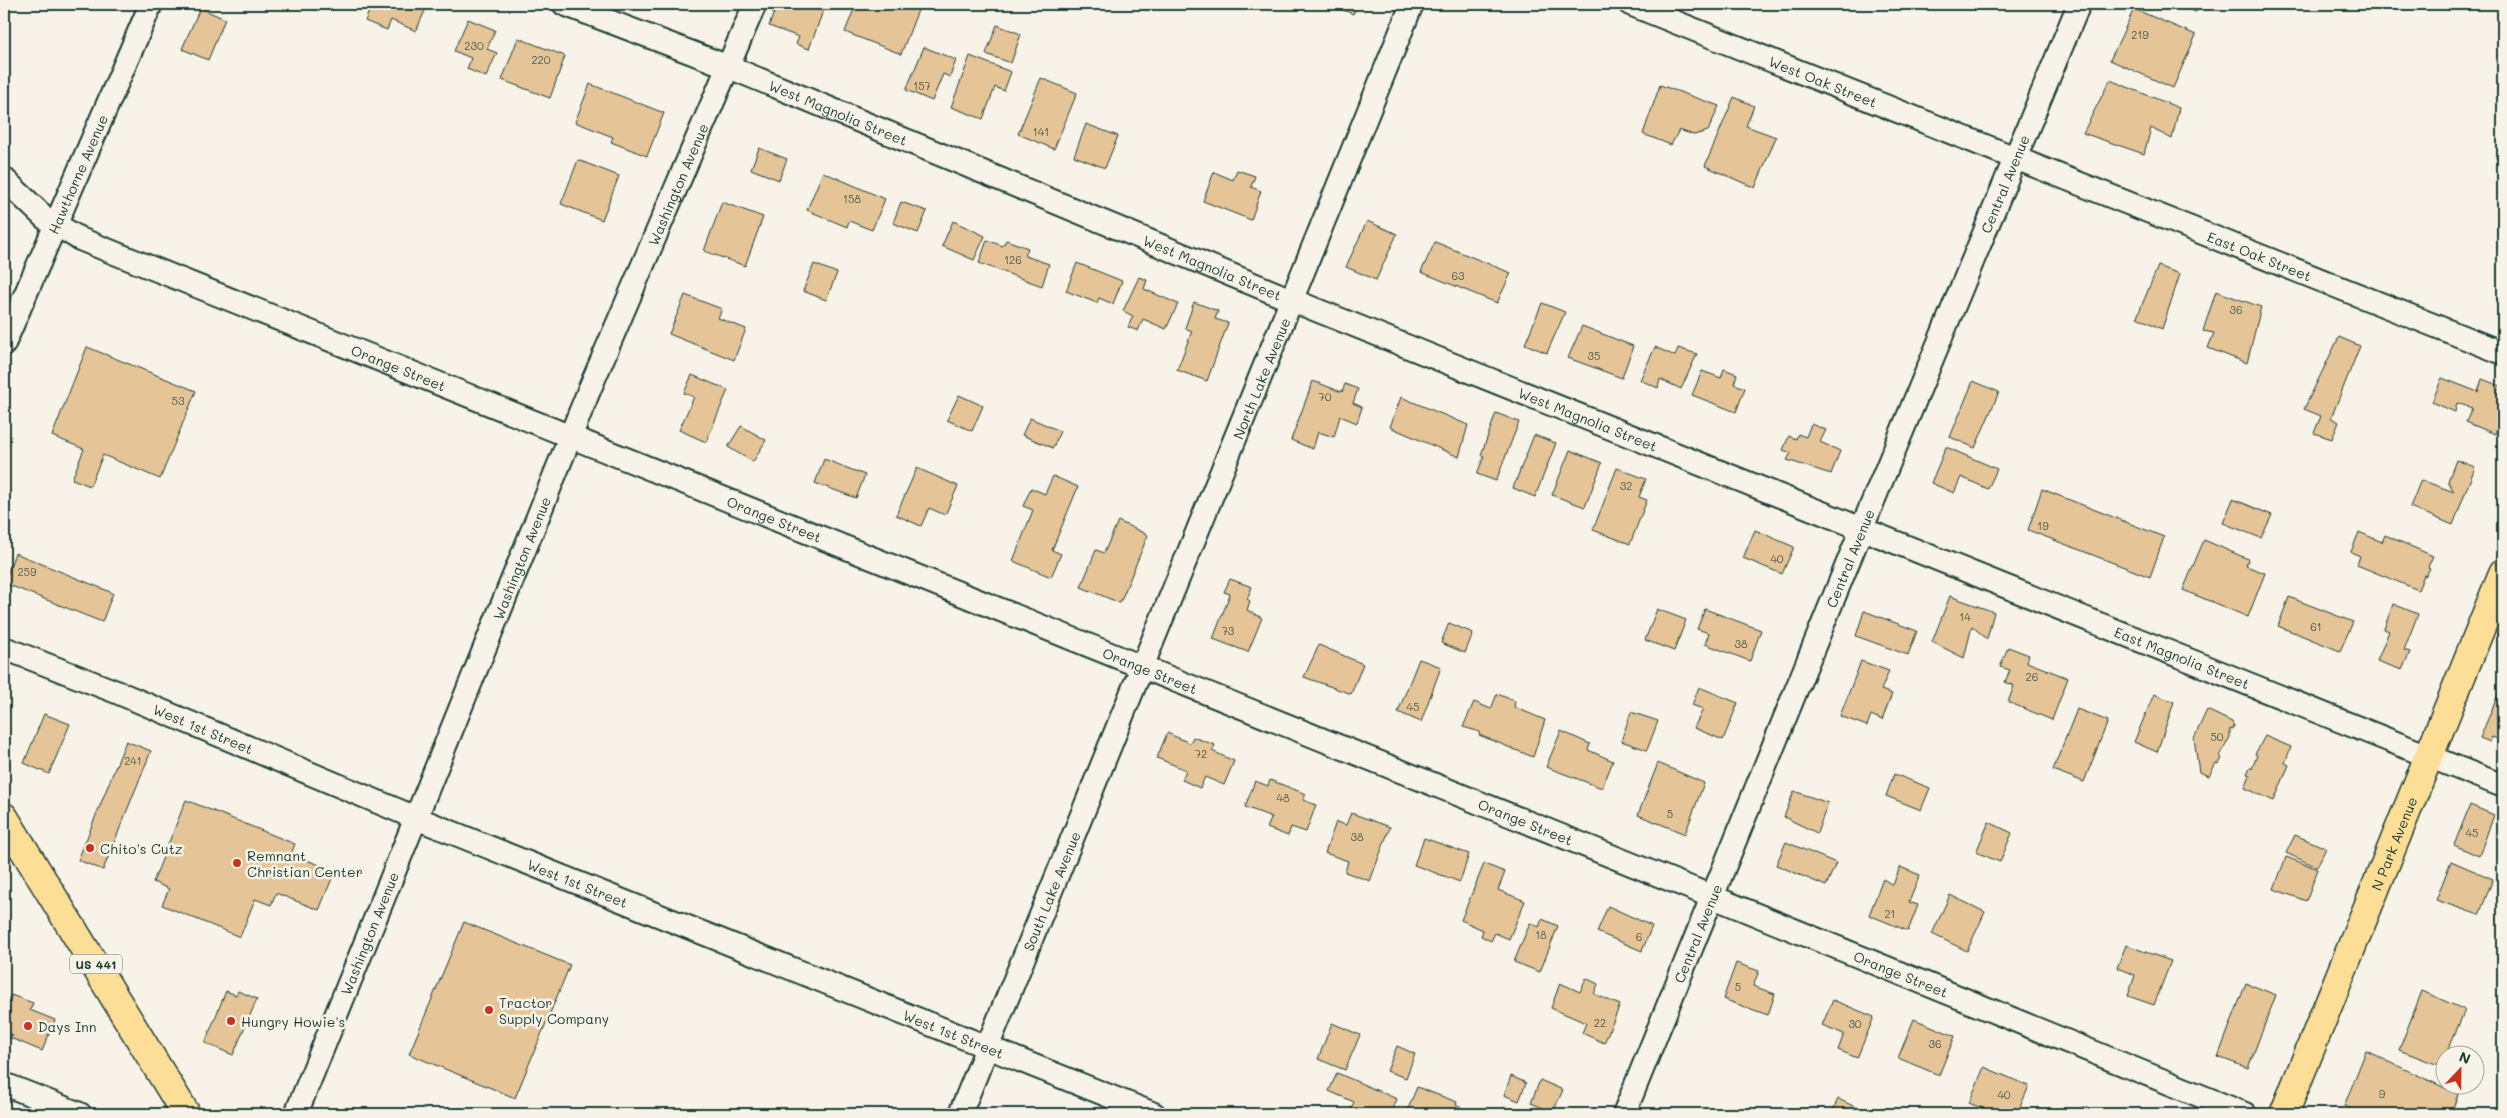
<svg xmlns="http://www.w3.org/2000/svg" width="2507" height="1118" font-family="Mali,sans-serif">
  <rect width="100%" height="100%" fill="#f7f3e8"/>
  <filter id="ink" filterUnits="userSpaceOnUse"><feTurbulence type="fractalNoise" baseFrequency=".02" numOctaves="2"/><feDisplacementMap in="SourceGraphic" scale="10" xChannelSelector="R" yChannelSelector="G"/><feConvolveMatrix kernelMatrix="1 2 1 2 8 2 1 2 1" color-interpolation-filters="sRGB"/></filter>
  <g filter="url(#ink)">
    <path fill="#e5c497" stroke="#1f3d34" d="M372,4H423L427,6L416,31L391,20L387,30L365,21Z
      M777,4H803L823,11L809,49L796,44L799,37L769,26Z
      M856,4L920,5L901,54L845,32Z
      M1329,4H1358L1353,14Z
      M2175,4H2210L2195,12Z
      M200,8L225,19L208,60L182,49Z
      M2134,9L2196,35L2173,88L2110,60Z
      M468,19L495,30L487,49L497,53L486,77L467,69L471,58L454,51Z
      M997,25L1021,34L1011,63L986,54Z
      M518,38L565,56L550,98L502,80Z
      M924,47L956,60L950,77L943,74L932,101L906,90Z
      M970,56L1011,72L1004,91L995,87L983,119L951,107Z
      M1041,78L1077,93L1054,149L1018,134Z
      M2110,80L2179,108L2172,139L2151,128L2144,154L2083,133Z
      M590,84L664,113L647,156L611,142L613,137L575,122Z
      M1660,85L1719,106L1708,131L1694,135L1679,130L1671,145L1643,134Z
      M1734,97L1754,106L1746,126L1776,137L1755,188L1705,166Z
      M1086,124L1118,136L1105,168L1074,156Z
      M759,148L787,159L779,180L751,169Z
      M578,160L619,176L602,220L561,204Z
      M1237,170L1255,176L1251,187L1261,191L1251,220L1203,201L1214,172L1233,180Z
      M823,172L885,199L872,230L849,221L847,227L807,210Z
      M722,202L763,217L745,266L704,251Z
      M901,202L927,211L918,233L893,223Z
      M953,221L985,236L974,260L942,246Z
      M1367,221L1397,234L1376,280L1346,267Z
      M987,240L1003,246L1006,240L1028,248L1025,256L1049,264L1042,286L979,263Z
      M1435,242L1511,273L1497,303L1421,272Z
      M1077,263L1122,281L1113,304L1099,298L1097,303L1066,291Z
      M814,264L837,273L826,300L803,291Z
      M2158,266L2180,274L2162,329L2137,317Z
      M1139,277L1147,280L1144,289L1178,304L1166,329L1143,319L1138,331L1128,327L1133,316L1123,311Z
      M2216,291L2261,307L2247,363L2208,348L2214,333L2203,331Z
      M685,295L722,309L718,318L746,329L734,360L669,334Z
      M1194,302L1218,311L1215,319L1228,323L1207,381L1177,370L1192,331L1185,328Z
      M1542,303L1565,312L1547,353L1525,344Z
      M1582,326L1633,346L1622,378L1568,358Z
      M2339,337L2360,346L2331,418L2339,422L2332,439L2314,433L2321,416L2304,409Z
      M87,347L196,391L160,479L103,455L90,486L72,479L84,449L52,436Z
      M1655,347L1675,356L1678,348L1697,354L1681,389L1660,379L1658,388L1640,380Z
      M1724,369L1737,374L1734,384L1745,388L1736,412L1692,395L1702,371L1721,378Z
      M692,375L728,390L706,442L679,430L694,397L684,393Z
      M2442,378L2478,392L2482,379L2503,387V412L2495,434L2466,422L2472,408L2457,403L2455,412L2432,402Z
      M1313,381L1342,392L1345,384L1358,389L1353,403L1362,407L1357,423L1340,416L1334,437L1318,432L1313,449L1291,440Z
      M1973,381L1999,392L1975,448L1950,437Z
      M959,395L983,406L972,431L947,420Z
      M1401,397L1468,425L1459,457L1390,427Z
      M1496,413L1519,422L1496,481L1477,474L1484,456L1481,455Z
      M1030,418L1060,431L1053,448L1022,435Z
      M1811,424L1826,430L1820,442L1840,451L1831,474L1787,460L1791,453L1783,450L1789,436L1796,439L1798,434L1806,437Z
      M741,426L766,440L753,462L728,447Z
      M1534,435L1556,443L1535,497L1513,488Z
      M1946,447L1997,469L1988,489L1961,477L1954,493L1931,483Z
      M1570,450L1602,463L1585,507L1552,495Z
      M824,459L865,475L856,498L815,483Z
      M2456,460L2475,467L2453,525L2410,507L2421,480L2454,492L2448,481Z
      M917,468L958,486L945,515L929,508L921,526L896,515Z
      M1617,468L1646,479L1639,497L1647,500L1630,544L1593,530Z
      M1053,476L1078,487L1052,550L1061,554L1051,577L1013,561L1033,510L1023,506L1031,488L1045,494Z
      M2042,489L2164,537L2150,577L2028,530Z
      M2233,499L2272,515L2261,538L2223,523Z
      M1118,521L1148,535L1120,603L1081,587L1096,550L1104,553Z
      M1755,530L1794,547L1782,574L1743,558Z
      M2359,532L2382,542L2385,535L2433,556L2428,567L2430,568L2426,576L2424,575L2418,590L2357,565L2360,556L2351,552Z
      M2204,540L2248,559L2246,566L2265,573L2248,617L2183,590Z
      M15,553L113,593L102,622L4,583Z
      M1230,579L1252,587L1247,599L1250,601L1247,610L1262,618L1248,652L1213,639L1230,594L1224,592Z
      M1950,596L1994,612L1987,639L1972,626L1964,658L1932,642Z
      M2289,597L2353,622L2340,651L2278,626Z
      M2393,604L2418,614L2404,650L2410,652L2402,670L2377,661L2389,631L2384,629Z
      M1657,609L1686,620L1674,651L1645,640Z
      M1705,609L1761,630L1750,661L1705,644L1709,633L1697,629Z
      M1864,611L1917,631L1908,655L1856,636Z
      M1449,623L1473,633L1465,653L1441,643Z
      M1319,645L1363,664L1351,694L1304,677Z
      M2008,647L2029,655L2027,662L2068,678L2052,720L2008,702L2014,686L2005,682L2010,670L2000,667Z
      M1419,659L1441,667L1421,722L1398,712Z
      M1861,661L1889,671L1881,690L1892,694L1882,720L1871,715L1867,726L1840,716Z
      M2503,683V741L2492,737L2490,742L2480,738Z
      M1699,687L1738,703L1723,740L1694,728L1703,709L1692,705Z
      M1497,694L1515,701L1514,707L1545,720L1533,757L1479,735L1480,732L1463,727L1474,702L1491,709Z
      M2154,694L2174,702L2157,752L2134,742Z
      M2077,709L2108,721L2084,782L2053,770Z
      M2207,710L2232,722L2234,726L2233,730L2230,729V737L2220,756L2222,758L2219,764L2216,763L2209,776L2199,772L2194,738Z
      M1631,712L1658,721L1647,750L1621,741Z
      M44,714L70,724L49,774L24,763Z
      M1561,731L1590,744L1588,750L1613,761L1602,788L1546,767Z
      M1167,733L1190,743L1193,737L1215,745L1212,751L1234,761L1224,785L1205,777L1200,788L1182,780L1186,770L1157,758Z
      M2265,736L2291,747L2285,763L2289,765L2274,801L2245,788L2250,775L2247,774L2250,767L2252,769L2257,755L2255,754Z
      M126,741L151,751L103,870L78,860Z
      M1658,763L1704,783L1685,834L1638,815Z
      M1894,774L1930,788L1921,810L1886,796Z
      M1270,780L1306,794L1303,800L1316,805L1306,832L1291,827L1288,836L1267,828L1272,817L1245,807L1255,781L1268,786Z
      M1794,791L1828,803L1817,833L1784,817Z
      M186,800L295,844L291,854L335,871L319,910L276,893L271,905L255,899L240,937L162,905L169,889L153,882Z
      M2470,805L2494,815L2479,856L2454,845Z
      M1351,813L1390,827L1370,881L1345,872L1348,861L1325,853L1336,822L1346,825Z
      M1989,822L2012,833L2000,862L1976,852Z
      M2295,835L2326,848L2317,867L2286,853Z
      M1424,838L1469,854L1460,882L1414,865Z
      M1786,842L1836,863L1826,886L1776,865Z
      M2286,857L2318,869L2306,901L2274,889Z
      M2451,861L2493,879L2479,915L2436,900Z
      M1484,864L1505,872L1498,890L1525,901L1509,939L1495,933L1491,941L1481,936L1483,930L1461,920Z
      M1900,867L1920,875L1909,902L1918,905L1908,931L1869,915L1883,879L1893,885Z
      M1950,895L1985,912L1967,951L1932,934Z
      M1608,906L1652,926L1642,951L1597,932Z
      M1542,919L1558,926L1540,972L1514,962L1530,923L1539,927Z
      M464,922L570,965L515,1098L409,1054Z
      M2126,945L2171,961L2154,1005L2128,996L2135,975L2117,968Z
      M1736,963L1759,971L1753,986L1775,994L1768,1015L1723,999Z
      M1586,978L1598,984L1594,994L1620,1005L1604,1043L1582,1033L1586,1023L1551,1008L1560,983L1580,992Z
      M2246,983L2276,995L2248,1068L2218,1057Z
      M226,991L236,995L238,991L257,999L233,1055L205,1043Z
      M2422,991L2465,1010L2441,1066L2399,1050Z
      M11,995L33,1003L30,1010L55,1020L42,1051L8,1037L13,1035L4,1031V997L9,999Z
      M1833,1000L1874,1017L1857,1058L1838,1050L1844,1034L1822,1025Z
      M1914,1019L1955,1036L1939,1075L1898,1058Z
      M1332,1023L1360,1035L1345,1070L1318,1059Z
      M1397,1046L1415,1054L1406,1078L1387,1071Z
      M2366,1051L2458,1094L2451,1114H2361L2344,1106Z
      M1984,1067L2029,1086L2017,1114H1996L1969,1103Z
      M1337,1073L1397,1099L1391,1114H1349L1354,1102L1329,1091Z
      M1511,1076L1526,1083L1519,1101L1504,1095Z
      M1540,1080L1563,1090L1553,1112L1531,1103Z
      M1417,1087L1457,1102L1456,1105L1469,1111L1468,1114H1406Z
      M1838,1099L1860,1109L1858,1114H1831Z"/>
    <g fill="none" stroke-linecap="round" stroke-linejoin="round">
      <g stroke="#1f3d34" stroke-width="26">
        <g id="minor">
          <path id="s1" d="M564,4L729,67L1294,301L2503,786"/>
          <path id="s2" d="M1630,4L2503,353"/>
          <path id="s3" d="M4,179L45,218L80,239L1713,897L2245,1114"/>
          <path id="s4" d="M4,344L151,4"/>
          <path id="s5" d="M4,648L119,693L416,818L1154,1114"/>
          <path d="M4,1084L80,1114"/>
          <path id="s6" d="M296,1114L590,388L755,4"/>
          <path id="s7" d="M960,1114C1111,744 1264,375 1412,4"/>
          <path id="s8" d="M1624,1114L1862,528L2079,4"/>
        </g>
      </g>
      <g stroke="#1f3d34" stroke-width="31">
        <g id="major">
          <path d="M4,817L186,1114"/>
          <path id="s9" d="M2284,1114L2503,573"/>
        </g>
      </g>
      <use href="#minor" stroke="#f7f3e8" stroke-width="22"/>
      <use href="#major" stroke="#fcde96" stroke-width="28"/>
    </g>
  </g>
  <g fill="#c8321e" stroke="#f7f3e8" stroke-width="2">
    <circle cx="90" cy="848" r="5"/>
    <circle cx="237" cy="863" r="5"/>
    <circle cx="489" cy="1010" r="5"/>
    <circle cx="231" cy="1021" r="5"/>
    <circle cx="28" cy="1026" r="5"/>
  </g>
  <g text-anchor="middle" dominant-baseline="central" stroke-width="5" stroke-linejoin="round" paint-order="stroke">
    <g font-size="11" fill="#505f4d">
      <text x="2140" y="34">219</text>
      <text x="474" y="45">230</text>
      <text x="541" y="59">220</text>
      <text x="922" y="85">157</text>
      <text x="1041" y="131">141</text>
      <text x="852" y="198">158</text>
      <text x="1013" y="259">126</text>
      <text x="1458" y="275">63</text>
      <text x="2236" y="309">36</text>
      <text x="1594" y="355">35</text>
      <text x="1325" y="396">70</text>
      <text x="178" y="400">53</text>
      <text x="1626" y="485">32</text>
      <text x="2043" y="525">19</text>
      <text x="1777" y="558">40</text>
      <text x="27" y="571">259</text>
      <text x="1965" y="616">14</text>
      <text x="2316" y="626">61</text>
      <text x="1228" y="630">73</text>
      <text x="1741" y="643">38</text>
      <text x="2032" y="676">26</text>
      <text x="1413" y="706">45</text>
      <text x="2217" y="736">50</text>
      <text x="1201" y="753">72</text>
      <text x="133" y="760">241</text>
      <text x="1283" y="797">48</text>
      <text x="1670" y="813">5</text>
      <text x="2472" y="832">45</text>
      <text x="1357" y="836">38</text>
      <text x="1890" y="913">21</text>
      <text x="1541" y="934">18</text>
      <text x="1639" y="936">6</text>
      <text x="1738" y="986">5</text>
      <text x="1600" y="1022">22</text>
      <text x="1855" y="1023">30</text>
      <text x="1935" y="1043">36</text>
      <text x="2382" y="1093">9</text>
      <text x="2004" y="1094">40</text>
    </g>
    <rect fill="#f7f3e8" stroke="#60746a" stroke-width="1" x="70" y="954.5" width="52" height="19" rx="4"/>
    <g font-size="12" font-weight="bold" fill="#1f3d34">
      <text x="96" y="964">US 441</text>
    </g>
    <g font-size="14" fill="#1f3d34" stroke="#f7f3e8">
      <text stroke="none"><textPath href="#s2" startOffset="208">West Oak Street</textPath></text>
      <text stroke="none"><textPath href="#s1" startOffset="295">West Magnolia Street</textPath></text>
      <text stroke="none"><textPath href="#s4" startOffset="185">Hawthorne Avenue</textPath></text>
      <text stroke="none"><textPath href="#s6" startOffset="1005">Washington Avenue</textPath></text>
      <text stroke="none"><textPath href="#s8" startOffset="1005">Central Avenue</textPath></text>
      <text stroke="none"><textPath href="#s2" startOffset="678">East Oak Street</textPath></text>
      <text stroke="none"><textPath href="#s1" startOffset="700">West Magnolia Street</textPath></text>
      <text stroke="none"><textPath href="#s3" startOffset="441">Orange Street</textPath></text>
      <text stroke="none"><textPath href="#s7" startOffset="795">North Lake Avenue</textPath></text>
      <text stroke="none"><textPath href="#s1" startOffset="1105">West Magnolia Street</textPath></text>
      <text stroke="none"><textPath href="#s3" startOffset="846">Orange Street</textPath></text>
      <text stroke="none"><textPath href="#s6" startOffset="600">Washington Avenue</textPath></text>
      <text stroke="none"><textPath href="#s8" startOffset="600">Central Avenue</textPath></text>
      <text stroke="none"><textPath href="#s1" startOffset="1745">East Magnolia Street</textPath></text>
      <text stroke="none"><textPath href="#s3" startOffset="1251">Orange Street</textPath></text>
      <text stroke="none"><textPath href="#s5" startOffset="215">West 1st Street</textPath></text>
      <text stroke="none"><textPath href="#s3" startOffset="1656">Orange Street</textPath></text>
      <text stroke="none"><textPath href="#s9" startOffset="292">N Park Avenue</textPath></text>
      <text stroke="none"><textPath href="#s5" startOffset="620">West 1st Street</textPath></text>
      <text stroke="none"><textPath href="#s7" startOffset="241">South Lake Avenue</textPath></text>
      <text stroke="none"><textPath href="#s6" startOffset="195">Washington Avenue</textPath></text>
      <text stroke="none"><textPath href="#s8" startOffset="195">Central Avenue</textPath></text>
      <text stroke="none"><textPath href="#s3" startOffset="2061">Orange Street</textPath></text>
      <text stroke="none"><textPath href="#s5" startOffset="1025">West 1st Street</textPath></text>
    </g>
    <g font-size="14" fill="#1f3d34" stroke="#f7f3e8" text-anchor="start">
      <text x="100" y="848">Chito's Cutz</text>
      <text x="247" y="855">Remnant<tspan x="247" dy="16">Christian Center</tspan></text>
      <text x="499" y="1002">Tractor<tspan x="499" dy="16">Supply Company</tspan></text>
      <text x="241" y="1021">Hungry Howie's</text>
      <text x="38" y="1026">Days Inn</text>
    </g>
  </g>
  <rect width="2507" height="1118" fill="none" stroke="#f7f3e8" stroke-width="20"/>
  <rect x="10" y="10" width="2487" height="1098" fill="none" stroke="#1f3d34" stroke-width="2" filter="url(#ink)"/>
  <g transform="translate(2460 1070) rotate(22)"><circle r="24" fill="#f7f3e8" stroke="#a1aaa0"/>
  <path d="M0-4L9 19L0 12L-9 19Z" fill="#c8321e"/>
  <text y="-8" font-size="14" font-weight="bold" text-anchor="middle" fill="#1f3d34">N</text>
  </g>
</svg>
